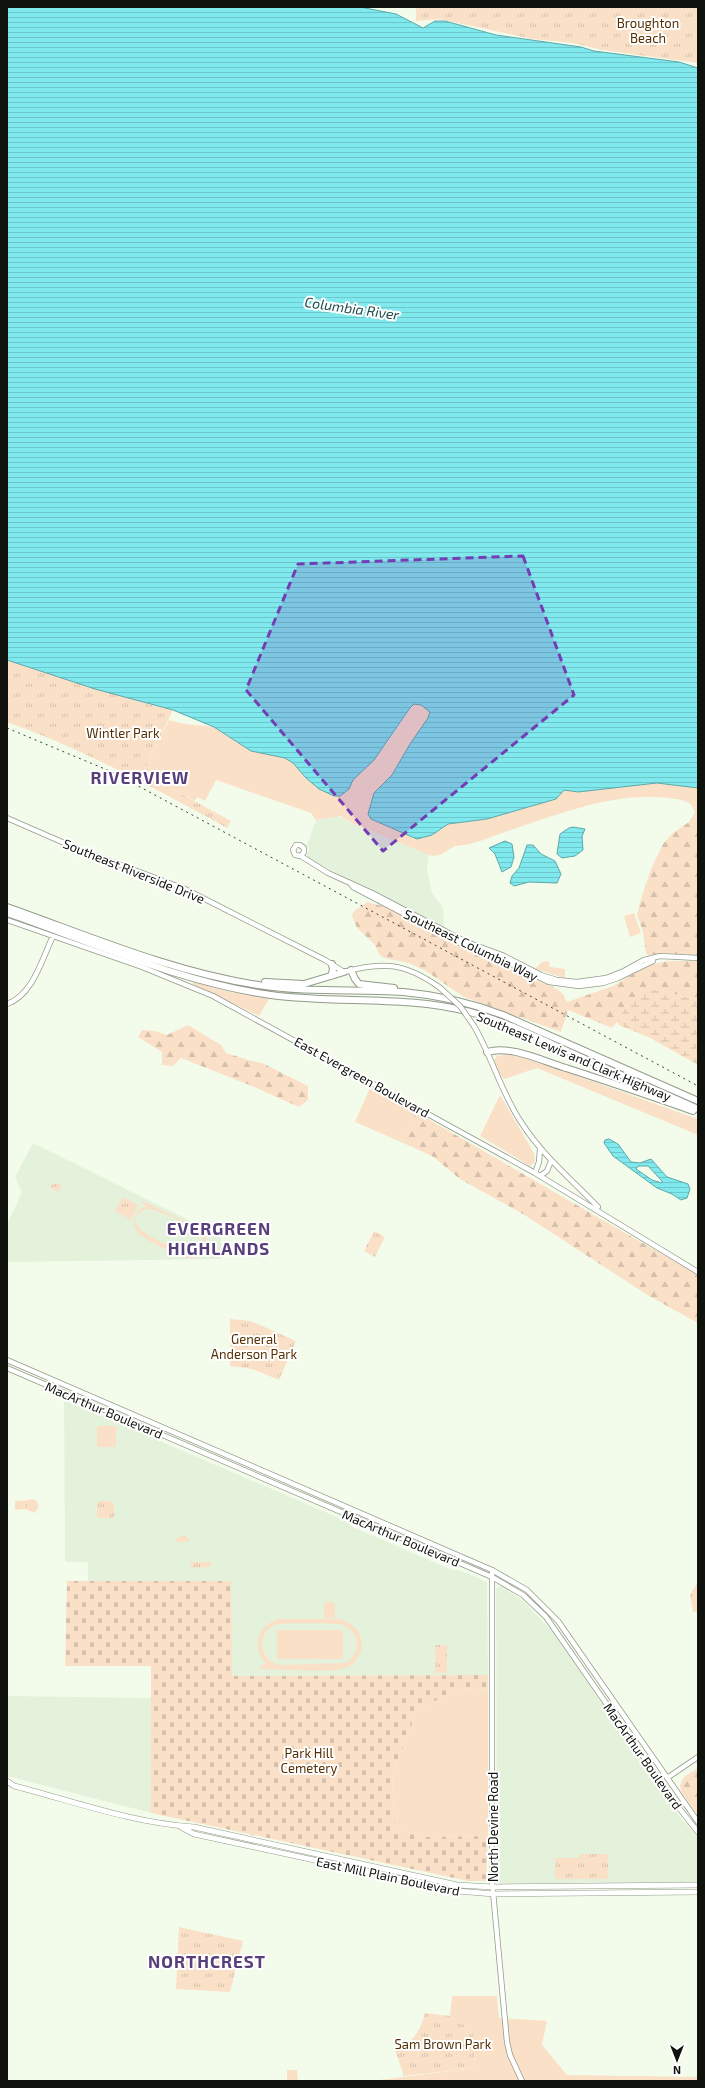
<svg xmlns="http://www.w3.org/2000/svg" width="705" height="2088" font-family="'Exo 2',sans-serif">
  <defs>
    <pattern id="forest-firs" width="22" height="20" patternUnits="userSpaceOnUse"><rect width="22" height="20" fill="#fbe0c8"/><path d="M5 1l3.5 6h-7zM16 11l3.5 6h-7z" fill="#d6bfab"/></pattern>
    <pattern id="wetland-marsh" width="20" height="14" patternUnits="userSpaceOnUse"><rect width="20" height="14" fill="#fbe0c8"/><path d="M1 5h8M5 5V1M11 12h8M15 12V8" fill="none" stroke="#d6bfab"/></pattern>
    <pattern id="cemetery-stones" width="16" height="16" patternUnits="userSpaceOnUse"><rect width="16" height="16" fill="#fbe0c8"/><path d="M2 7V4a2 2 0 0 1 4 0v3zM10 15v-3a2 2 0 0 1 4 0v3z" fill="#d6bfab"/></pattern>
    <pattern id="park-tufts" width="24" height="20" patternUnits="userSpaceOnUse"><rect width="24" height="20" fill="#fbe0c8"/><path d="M3 7l-1-3M5 7V3M7 7l1-3M15 17l-1-3M17 17v-4M19 17l1-3" fill="none" stroke="#d6bfab"/></pattern>
    <pattern id="water-rules" width="6" height="5" patternUnits="userSpaceOnUse"><rect width="6" height="5" fill="#7fe9ed"/><path d="M0 2.5h6" fill="none" stroke="#6dc7ca"/></pattern>
  </defs>
  <rect width="100%" height="100%" fill="#f3fceb"/>
  <path fill="#e5f2db" d="M338,816L356,825L429,854L427,869L432,893L443,907L444,928L309,859L307,856L309,848L307,845L316,820Z
    M33,1143L221,1236V1259L7,1262V1225L22,1192L15,1177Z
    M64,1400L344,1520L353,1527L452,1570H459L487,1582L488,1675L231,1676V1581H88V1562H65Z
    M501,1586L522,1600L552,1631L680,1817L698,1837V1883L500,1884L497,1882L496,1589L498,1587Z
    M7,1696L151,1698V1813L7,1776Z"/>
  <path fill="#fbe0c8" fill-rule="evenodd" d="M414,704C420,704 426,707 430,712C428,723 417,734 410,743C404,753 399,765 392,775C380,792 365,796 371,819L417,839L441,830L448,824L487,819L556,799L564,790H593L657,783L698,788V822H689L695,812C691,799 680,800 668,798C611,792 557,815 505,832C490,837 471,846 455,846L440,855L432,856L356,825L340,816L316,820L311,813L216,780L205,801L197,797L195,801L143,773L169,720L185,724L214,727L251,751L285,758L293,763L306,778L319,789L353,780L360,773L384,747Z
    M634,913L641,933L630,937L624,916Z
    M194,982L221,990L269,999L259,1016L192,984Z
    M507,1054L538,1062L698,1119V1135L537,1068L504,1079L500,1075L494,1060L497,1056Z
    M370,1088L416,1112L401,1142L355,1122Z
    M500,1095L534,1153L535,1162L530,1166L480,1136Z
    M143,1201L212,1235L210,1237L205,1235C209,1247 203,1260 189,1258C180,1257 145,1240 138,1233C129,1223 135,1210 146,1206L142,1203ZM146,1209C157,1208 198,1228 203,1237L202,1250C199,1253 196,1256 191,1256C183,1256 173,1248 166,1244C154,1239 117,1222 146,1209Z
    M97,1426H116V1447H97Z
    M29,1499L36,1500L39,1506L35,1513L25,1509Z
    M328,1601L335,1604V1618H324V1604Z
    M278,1619H339C350,1622 358,1627 361,1638C365,1650 357,1664 346,1668C329,1673 279,1669 260,1669V1665L266,1664C251,1647 256,1627 278,1619ZM339,1624C360,1630 363,1652 345,1663L278,1665C270,1661 264,1657 262,1647C261,1638 266,1628 276,1625C287,1622 325,1624 339,1624Z
    M277,1630H343V1659H277Z
    M488,1688V1836L424,1837L395,1829L392,1776L416,1713L438,1699L460,1690Z
    M452,1996H497L499,2018L547,2021L542,2045L567,2075L698,2077V2081H371L475,2068L473,2031L450,2016Z
    M287,2070H297L298,2081H287Z"/>
  <path fill="url(#forest-firs)" d="M689,822H698V955L663,953L648,955L646,953L643,932L637,915L640,902L651,869L663,844L672,834Z
    M367,902L390,908L458,945L490,958L528,978L552,986L562,993L567,1002L613,986L648,965L668,961H698V1000L659,990L626,1005L624,1014L612,1028L568,1010L561,1032L464,997L426,971L409,963L384,958L379,954L375,945L357,928L352,916L353,912Z
    M188,1025L221,1045L226,1053L248,1060L262,1063L308,1086V1100L299,1107L252,1086L181,1058L173,1066L162,1065V1052L138,1037L142,1030L155,1031L167,1035Z
    M416,1112L698,1275V1323L649,1296L523,1214L460,1179L432,1156L401,1142Z
    M698,1768V1816L681,1791L680,1785L684,1777Z"/>
  <path fill="url(#wetland-marsh)" d="M659,990L698,1000V1065L650,1038L619,1025L617,1021C622,1016 623,1010 627,1005C635,993 646,991 659,990Z"/>
  <path fill="url(#cemetery-stones)" d="M67,1581H231L232,1676L488,1675V1688L460,1690L438,1699L416,1713L392,1776L395,1829L424,1837L488,1836L486,1881H468L151,1813V1666H65Z"/>
  <path fill="url(#park-tufts)" d="M416,7H698V63L602,50L573,43L532,39L440,19L416,21Z
    M7,660L151,705L173,710L143,773L231,821L227,828C155,788 85,750 7,722Z
    M549,961L550,967L565,969V978L535,969L542,962Z
    M58,1183L62,1185L59,1192L50,1188L51,1185Z
    M122,1197L138,1205L131,1220L115,1211Z
    M374,1231L385,1237L375,1257L364,1251Z
    M230,1319L251,1321L296,1341L279,1380L252,1369L230,1366Z
    M29,1500L26,1509L15,1510V1501Z
    M99,1501H110L114,1503V1518H97V1503Z
    M184,1536L189,1538V1542H176V1538Z
    M191,1562H211V1567L191,1568Z
    M698,1581V1612H693L690,1595Z
    M435,1645H447V1673H435Z
    M579,1854H608V1879H555V1858H579Z
    M179,1927L243,1941L230,1992L176,1989Z
    M425,2013L450,2016L473,2031L475,2068L404,2076L395,2050C413,2043 420,2031 425,2013Z"/>
  <path fill="url(#water-rules)" stroke="#5da8aa" fill-rule="evenodd" d="M7,7H360L396,14L423,28L435,21H445L496,35L581,47L594,51L679,62L698,68V788L657,783L578,792L564,790L556,799L487,819L448,824L432,835L417,839L371,819L368,814L374,793L392,775L410,744L428,718L430,712L421,705L414,704L410,708L374,760L353,780L349,789L340,796H334L319,789L306,778L293,763L285,758L251,751L214,727L173,710L95,689L7,660Z
    M573,827L585,829L582,836L583,850L575,856L562,858L557,854L560,834L569,828Z
    M505,841L512,844L514,857L511,867L502,872L495,854L489,848Z
    M527,845H533L541,854L555,861L561,874L557,883L529,882L514,886L510,883L512,876L519,868Z
    M609,1139L618,1144L631,1162L640,1163L651,1159L667,1177L688,1184L690,1189L687,1198L681,1200L672,1194L657,1188L613,1156L604,1143L605,1140ZM648,1166L662,1181V1183L652,1180L636,1169L638,1166Z"/>
  <g fill="none" stroke-linecap="round" stroke-linejoin="round">
    <g stroke="#929b8b" stroke-width="6">
      <path id="tertiary" d="M7,818L78,849L185,889L325,960L344,972C383,961 405,963 439,987
        M301,856L304,852V848L300,845H296L293,850L295,855L301,856L328,873L372,893L464,941L502,955L541,975L557,980L577,982L606,978L624,971L644,960L660,956L698,958
        M350,883L353,887L460,943L501,959L549,982L579,986L603,983L618,978L653,961
        M7,920L142,967L213,996L535,1173L698,1272
        M7,1004C33,995 42,959 53,936
        M474,1026C492,1057 501,1092 521,1122C542,1155 571,1179 598,1207
        M535,1173L539,1162L540,1149
        M540,1176L547,1171L551,1161
        M7,1360L492,1570L527,1590L558,1621L698,1822
        M7,1368L492,1577L523,1595L546,1617L679,1808L698,1832
        M492,1570V1881L507,2042L510,2055L522,2081
        M667,1778L698,1757"/>
    </g>
    <g stroke="#929b8b" stroke-width="6">
      <path id="secondary" d="M7,1781L14,1786C73,1801 132,1823 194,1827L457,1885L493,1887L698,1885
        M181,1827L194,1834L457,1891L494,1894L698,1892"/>
    </g>
    <g stroke="#929b8b" stroke-width="8">
      <path id="motorway" d="M7,907C89,936 172,972 258,985C307,993 355,989 403,992C438,995 471,1003 503,1015L698,1101
        M7,913C93,943 180,982 271,995C338,1004 404,995 470,1012C503,1021 534,1036 565,1050C609,1070 654,1089 698,1109
        M351,970L355,979L359,984L394,988
        M331,976L333,970L332,964
        M265,982L304,984L344,972
        M487,1052C512,1045 542,1061 566,1068C609,1082 651,1096 693,1111"/>
    </g>
    <use href="#tertiary" stroke="#fff" stroke-width="4.5"/>
    <use href="#secondary" stroke="#fff" stroke-width="5"/>
    <use href="#motorway" stroke="#fff" stroke-width="6"/>
    <path stroke="#3e423b" stroke-width="1" stroke-dasharray="2 4" stroke-linecap="butt" d="M7,728L112,772L698,1086"/>
    <g stroke="#929b8b" stroke-width="6" stroke-linecap="butt">
      <path id="tertiary-bridge" d="M439,987L460,1006L474,1026"/>
    </g>
    <use href="#tertiary-bridge" stroke="#fff" stroke-width="4.5"/>
  </g>
  <path fill="#733db3" fill-opacity="0.2" stroke="#733db3" stroke-width="3" stroke-dasharray="8 5" stroke-linejoin="round" d="M523,556L574,695L383,851L246,690L298,564Z"/>
  <g text-anchor="middle" dominant-baseline="central" stroke-width="4" stroke-linejoin="round" paint-order="stroke">
    <g font-size="13" fill="#563004" stroke="#fff">
      <text x="648" y="23">Broughton<tspan x="648" dy="15">Beach</tspan></text>
      <text x="123" y="733">Wintler Park</text>
      <text x="254" y="1339">General<tspan x="254" dy="15">Anderson Park</tspan></text>
      <text x="309" y="1753">Park Hill<tspan x="309" dy="15">Cemetery</tspan></text>
      <text x="443" y="2044">Sam Brown Park</text>
    </g>
    <g font-size="13" fill="#0e110c" stroke="#fff">
      <text transform="translate(134 871) rotate(22)">Southeast Riverside Drive</text>
      <text transform="translate(471 945) rotate(26)">Southeast Columbia Way</text>
      <text transform="translate(574 1056) rotate(23)">Southeast Lewis and Clark Highway</text>
      <text transform="translate(362 1077) rotate(29)">East Evergreen Boulevard</text>
      <text transform="translate(104 1410) rotate(23)">MacArthur Boulevard</text>
      <text transform="translate(401 1538) rotate(23)">MacArthur Boulevard</text>
      <text transform="translate(643 1756) rotate(55)">MacArthur Boulevard</text>
      <text transform="translate(493 1827) rotate(-90)">North Devine Road</text>
      <text transform="translate(388 1876) rotate(12)">East Mill Plain Boulevard</text>
    </g>
    <g font-size="14" font-style="italic" fill="#1c4c4e" stroke="#fff">
      <text transform="translate(352 308) rotate(8)">Columbia River</text>
    </g>
    <g font-size="17" font-weight="bold" letter-spacing="1" fill="#583f7c" stroke="#fff">
      <text x="140" y="777">RIVERVIEW</text>
      <text x="219" y="1228">EVERGREEN<tspan x="219" dy="20">HIGHLANDS</tspan></text>
      <text x="207" y="1961">NORTHCREST</text>
    </g>
  </g>
  <rect width="705" height="2088" fill="none" stroke="#0e110c" stroke-width="16"/>
  <g transform="translate(677 2060) rotate(180)" stroke="#ffffff" stroke-width="3" paint-order="stroke">
  <path d="M0-3L7 15L0 10L-7 15Z" fill="#0e110c"/>
  <text y="-6" font-size="11" font-weight="bold" text-anchor="middle" fill="#0e110c">N</text>
  </g>
</svg>
